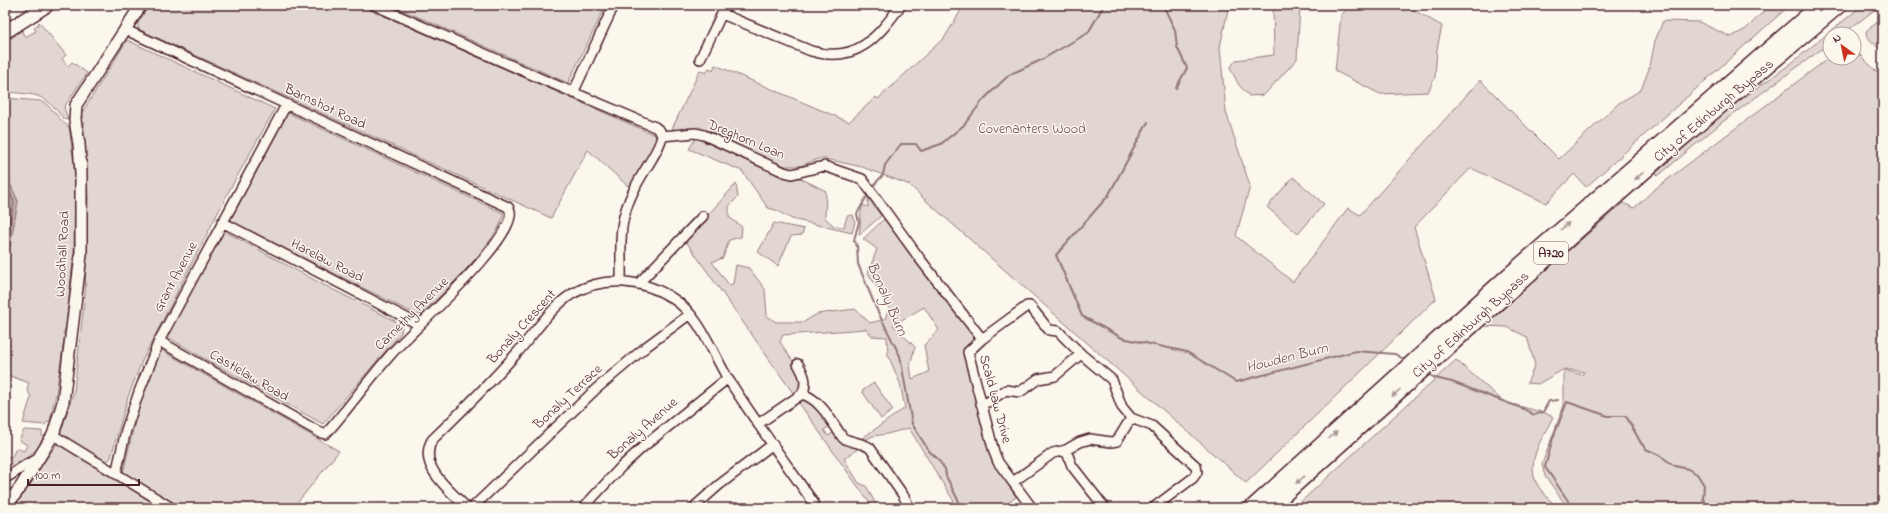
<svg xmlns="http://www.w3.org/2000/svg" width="1888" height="513" font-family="'Indie Flower',sans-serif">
  <rect width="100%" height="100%" fill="#fbf7ec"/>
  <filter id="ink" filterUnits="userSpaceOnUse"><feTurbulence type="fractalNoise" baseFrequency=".025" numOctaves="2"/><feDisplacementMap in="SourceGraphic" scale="8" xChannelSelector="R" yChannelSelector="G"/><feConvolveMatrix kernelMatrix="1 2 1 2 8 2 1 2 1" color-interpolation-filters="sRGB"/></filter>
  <g filter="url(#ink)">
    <path fill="#e2d7d0" stroke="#967b7e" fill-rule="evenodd" d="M149,5H359L655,135L657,140L629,187L588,150L551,218L138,29V23Z
      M391,5H606L568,83Z
      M964,5H1229L1220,47L1226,112L1250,186L1236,236L1293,282L1348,208L1360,215L1480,80L1559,159L1619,103L1641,90L1650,66L1655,41L1663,21L1699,22L1731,37L1746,29L1770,5H1790L1586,187L1574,174L1546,203L1471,168L1414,227L1436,299L1246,483L923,198L910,185L862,167L821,158L800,166H784L699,127L680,131L672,129L700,70L706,73L709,68L713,70L715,65L849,122L876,97L878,99L945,37Z
      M1273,5H1300L1297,59L1264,95L1249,96L1239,85L1230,68L1236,60L1274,55Z
      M1352,5H1405L1442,26L1437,49L1435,77L1428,92L1380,94L1335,71L1341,15Z
      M1863,5H1881L1843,34H1830V43L1721,123L1658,176L1656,173L1728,109L1789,65Z
      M1883,18V52L1867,37L1866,31Z
      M39,22L66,55L62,59L68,66L72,62L87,73L64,107L68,120L64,119C42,92 38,95 5,92V42L16,35L15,33L21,29L24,36H27L36,31L34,27L38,25Z
      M127,40L275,109L230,189L142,361L128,397L111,457L109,460L104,461L60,434L74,391L85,294L88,198L83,111Z
      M1854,49L1881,76L1883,73V508H1568L1545,476L1542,464L1564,405V370L1582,375L1584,372L1564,369L1538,384L1527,383L1535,365L1527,337L1507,327L1483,326L1623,203L1634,208L1655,189L1830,57L1854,58Z
      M5,98L40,101C53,106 58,120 69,127L75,171L74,251L66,326L63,334L65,335L56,393L50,421L47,422L45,425L23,423L31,397L27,389L29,383L5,374V258L10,246L18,201L5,173Z
      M288,113L503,213C506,233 438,299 421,314L417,315L230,221Z
      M696,138L757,165L798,177L826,191L825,218L834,226L844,227L847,216L853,215L855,222L852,233L792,219L776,210L768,208L742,171L689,149Z
      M1293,177L1324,204L1298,234L1267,207Z
      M736,184L738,197L729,206V217L742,227L741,237L729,240L723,258L712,262L729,285L733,284L736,265L749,268L765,289L767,316L776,322H804L817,314L855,309L870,323L885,319L889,307L868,273L877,249L863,239L884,219L974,336L973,342L965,348L963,354L992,459L1016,497L1002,508H958L909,428L887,434L873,436L867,439H861L905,408L900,383L888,355L887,337L872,336L866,329L783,335L780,342L798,369L803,382L798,393H793L685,240ZM924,307L939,330L924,345L929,372L912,379L910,365L915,347L893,325Z
      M868,197L881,216L859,235C861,224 859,215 863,205L868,207Z
      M774,223L804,229L802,235L791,236L778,266L758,252Z
      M224,231L320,283L397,322L402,327L401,333L323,424L210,362L166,336Z
      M161,350L339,451L293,508H183L123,473L139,404Z
      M1456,360L1504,402L1545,413L1553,417C1543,437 1525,462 1537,484C1542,493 1551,501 1558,508H1294Z
      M874,383L893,410L881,419L862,391Z
      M803,398L816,406L830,426L824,430L828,436L835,432L842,442L859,448L844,459L859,483L866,486L878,508H873L799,403Z
      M24,430L42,431V435L43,438L37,449L15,467L5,472V456L12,457L16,448L24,451L27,445L19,440Z
      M57,444L63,447L161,508H11Z"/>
    <path fill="#bfadaa" stroke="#907477" d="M5,173L18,201L10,246L5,258Z"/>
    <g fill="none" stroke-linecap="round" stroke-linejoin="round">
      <path stroke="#79585e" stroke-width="1" d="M5,182L14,202L5,248"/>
      <path stroke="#907477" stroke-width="2" d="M1163,5L1175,30L1177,47L1187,68L1176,88
        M1148,122L1108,196L1056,255L1082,316L1122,338L1187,352L1236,382L1356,351L1395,354L1405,360
        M871,188L883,175L885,165L901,144H916L921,151L941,144L964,125L983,100L1009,75L1041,60L1088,33L1104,5
        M869,192L857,214L859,222L854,240L857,246L858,264L876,308L900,356L912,424L929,451L937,458L945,469L946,476L962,508
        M1428,374L1435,378L1452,382L1524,409L1534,415L1543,412L1549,401L1558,400
        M1573,508L1545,467L1553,438L1567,402L1608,416H1626L1641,443L1646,449L1659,455L1675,466L1688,469L1697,474L1704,485L1703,498L1706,508"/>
      <g stroke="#4a1f2b" stroke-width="12">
        <path id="minor" d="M374,5L544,80L655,127L660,131L662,136
          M5,8L7,5
          M722,14L811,51C856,64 877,38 901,5
          M126,30L508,207C528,229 409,333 393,352C376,371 361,391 345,411C338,419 332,428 325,434L321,433L159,341
          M700,59L726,5
          M573,93L614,5
          M662,136L695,133L704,135L784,172L792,174L824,166L862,179L920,259L982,339
          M222,222L414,322L418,325
          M621,281C622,243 616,225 635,188C641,174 660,150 662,136
          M639,283L703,216
          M798,364C804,374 808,383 802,394
          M981,404L988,402L1006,390L1020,392L1038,379L1055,376L1081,354
          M758,424L802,394C822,400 832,423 843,438C852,443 862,442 870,448L903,495L910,508
          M53,435L172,508
          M1066,450L1072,466L1105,508
          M116,474L126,430L139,392L159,341L286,105
          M5,478C17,473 26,461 39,460
          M1013,482L1053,453L1066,450L1080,442L1090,439L1111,442L1117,441L1131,418
          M467,508C451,491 417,467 432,440C461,412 489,384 516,354C534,334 550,308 572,294C604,275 645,279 675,300C700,317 712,352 727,377C754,420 784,461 813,502V508
          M472,508L596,389L647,346L690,314
          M583,508L622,466L644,446L728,378
          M693,508L719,485L773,444
          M1032,508L998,462L994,452L968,352L982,339L1027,306H1030L1049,330L1058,331L1081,354L1112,380L1122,407L1131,418L1152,426L1196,466L1197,472L1193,478L1153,508"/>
      </g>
      <g stroke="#4a1f2b" stroke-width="14">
        <path id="tertiary" d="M5,508L22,485L53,435L63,402L81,255V173L79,144L75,120L76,105L141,5"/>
      </g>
      <g stroke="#4a1f2b" stroke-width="16">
        <path id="secondary" d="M5,32L47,5"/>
      </g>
      <g stroke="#4a1f2b" stroke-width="18">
        <path id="trunk" d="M1252,508L1507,277L1820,5
          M1269,508L1578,230L1675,144L1839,5"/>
      </g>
      <use href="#minor" stroke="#fbf7ec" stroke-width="9"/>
      <use href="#tertiary" stroke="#fbf7ec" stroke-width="11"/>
      <use href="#secondary" stroke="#fbf7ec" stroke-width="13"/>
      <use href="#trunk" stroke="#fbf7ec" stroke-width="15"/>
    </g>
    <defs><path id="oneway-solid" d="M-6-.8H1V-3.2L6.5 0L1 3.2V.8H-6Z"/></defs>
    <g fill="#ab9695">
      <use href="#oneway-solid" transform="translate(1639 176) rotate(139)"/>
      <use href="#oneway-solid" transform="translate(1565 226) rotate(-41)"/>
      <use href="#oneway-solid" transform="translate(1396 393) rotate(138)"/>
      <use href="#oneway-solid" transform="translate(1333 435) rotate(-42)"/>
      <use href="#oneway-solid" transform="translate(1300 480) rotate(138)"/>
    </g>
  </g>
  <g text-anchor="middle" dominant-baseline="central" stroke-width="3" stroke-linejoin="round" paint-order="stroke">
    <rect fill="#fbf7ec" stroke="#7f6065" stroke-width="1" x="1534" y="242" width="34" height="22" rx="3"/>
    <g font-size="13" font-weight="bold" fill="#4a1f2b">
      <text x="1551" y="253">A720</text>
    </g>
    <g font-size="14" fill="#4a1f2b" stroke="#fbf7ec">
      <text transform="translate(325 107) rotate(25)">Barnshot Road</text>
      <text transform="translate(1714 111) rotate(-40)">City of Edinburgh Bypass</text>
      <text transform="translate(746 140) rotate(23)">Dreghorn Loan</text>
      <text transform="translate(63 254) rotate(-87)">Woodhall Road</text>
      <text transform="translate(327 261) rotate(27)">Harelaw Road</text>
      <text transform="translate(176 277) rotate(-62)">Grant Avenue</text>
      <text transform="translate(412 314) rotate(-45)">Carnethy Avenue</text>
      <text transform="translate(1471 325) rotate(-42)">City of Edinburgh Bypass</text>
      <text transform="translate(522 327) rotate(-48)">Bonaly Crescent</text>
      <text transform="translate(249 376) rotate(30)">Castlelaw Road</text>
      <text transform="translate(568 397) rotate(-43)">Bonaly Terrace</text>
      <text transform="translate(995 399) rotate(75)">Scald Law Drive</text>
      <text transform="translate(643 429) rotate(-41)">Bonaly Avenue</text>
    </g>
    <g font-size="14" fill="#704d54" stroke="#fbf7ec">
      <text x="1032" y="129">Covenanters Wood</text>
    </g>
    <g font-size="15" font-style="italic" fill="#6d4a51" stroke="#fbf7ec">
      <text transform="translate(887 299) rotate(66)">Bonaly Burn</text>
      <text transform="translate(1287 358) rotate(-14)">Howden Burn</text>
    </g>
  </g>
  <rect width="1888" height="513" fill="none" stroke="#fbf7ec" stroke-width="20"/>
  <rect x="10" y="10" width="1868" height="493" fill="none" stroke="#4a1f2b" stroke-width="1.5" filter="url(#ink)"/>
  <g transform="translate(1842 46) rotate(327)"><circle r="19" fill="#fbf7ec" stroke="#b4a19f"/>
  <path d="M0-3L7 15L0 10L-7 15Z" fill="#c8321e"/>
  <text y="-6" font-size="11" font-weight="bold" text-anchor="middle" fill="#4a1f2b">N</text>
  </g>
  <path d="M28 479v6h111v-6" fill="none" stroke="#4a1f2b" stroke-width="2"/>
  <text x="34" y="479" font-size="12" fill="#4a1f2b" stroke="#fbf7ec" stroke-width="3" paint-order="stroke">100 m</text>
</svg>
